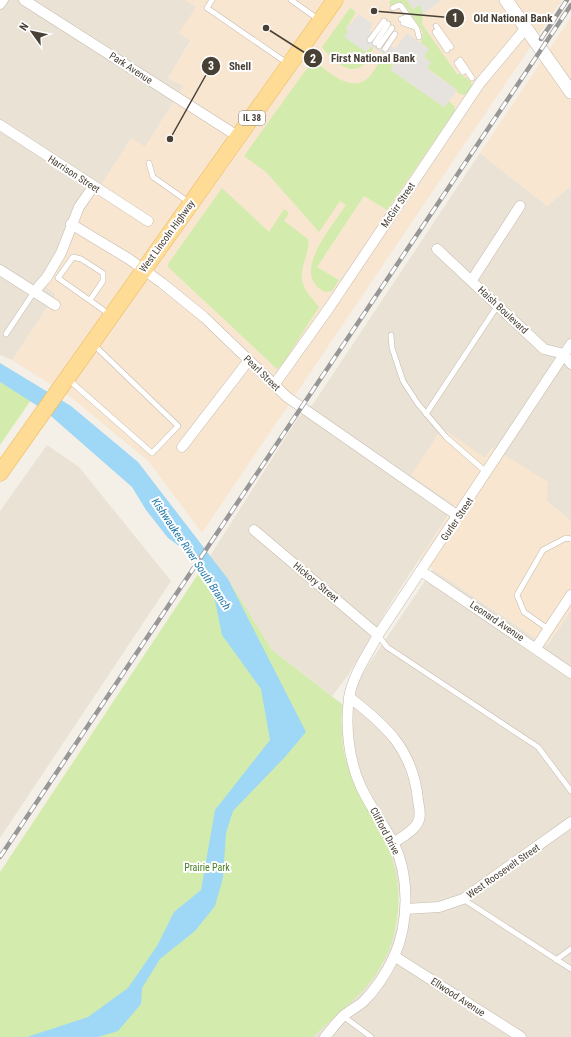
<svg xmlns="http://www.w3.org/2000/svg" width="571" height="1037" font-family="'Roboto Condensed',sans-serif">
  <rect width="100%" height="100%" fill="#f5f0e7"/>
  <path fill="#e9e2d5" d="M0,0H186L196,6L191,40L168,78L184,86L145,147L131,139L83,212L71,244L46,287L56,294L12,360L0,355Z
    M480,153L547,206L571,186V521L547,501L492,448L392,601L349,674L332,696L272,650L228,579L210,556L298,418L313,404Z
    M47,445L79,467L171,581L0,838V511Z
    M433,569L547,646L571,610V1037H313L373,978L382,965L397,926L400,901L394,864L386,843L348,768L341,733L342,704Z"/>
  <path fill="#f8e6d1" d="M186,0H562L202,533L148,461L73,399L12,360L56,294L46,287L71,244L83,212L132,138L145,147L184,86L168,78L191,41L179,33L196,7Z
    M571,17V186L547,206L480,153Z
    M442,428L485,458L493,448L548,482L547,501L571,521V610L547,646L419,560L455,506L411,475Z"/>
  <path fill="#d3ecad" d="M391,0H407L413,9L420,5L423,11L422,24L457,74H460L471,81L472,87L467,94L463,95L458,93L456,89L427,68L423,57L429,49L421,43L423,32L404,4L397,2L391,6L389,3Z
    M350,8L356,12L346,29L366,52L372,46L373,49C361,83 338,68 322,47Z
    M384,56L394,63L391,70L444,107L449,101L455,107L454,112L387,210L364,196L317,267L339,280L332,291L325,292C289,274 332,227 346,205L340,201L319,232L266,172L244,156L313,60C327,70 351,95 369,77C375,71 378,62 384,56Z
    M222,188L269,232L284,209L289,213L284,221L308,239C311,254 296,271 304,286C307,294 314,300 319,307L282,365L277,369L168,267V264Z
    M0,382L31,400L0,445Z
    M210,556L228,579L272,650L342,704C341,726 341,746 348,767C356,794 374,817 386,843C406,886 402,938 374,977C357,1000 333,1017 313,1037H0V872Z"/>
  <path fill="#e6e3df" d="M407,0H442L423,14L420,5L413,9Z
    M359,14L373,24L369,30L395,49L407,33L429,49L424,57L431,62L427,69L456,89V92L444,107L391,70L394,63L387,57L371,46L366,52L344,37L348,31L346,29Z"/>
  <path fill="#9fd7f6" d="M0,363L71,406L138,462L228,579L306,732L285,757L233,811L226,833L223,878L215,906L195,931L160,959L142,988L141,1004L118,1031L98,1037H27L88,1017L128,988L157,946L174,912L201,890L215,810L270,740L261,689L222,635L211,581L190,554L168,538L146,510L132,487L44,410L0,382Z"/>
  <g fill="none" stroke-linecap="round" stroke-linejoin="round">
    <g stroke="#c4baac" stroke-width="6">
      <path id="service" d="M212,0L207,8L287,63
        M291,0L318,19
        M393,8L399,5L401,6L417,29L419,37
        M401,19L404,18L411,21
        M403,23L415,27
        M436,26L451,47
        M435,32L447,50
        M370,40L384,21
        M375,43L388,24
        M379,46L392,28
        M385,49L395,34
        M460,60L472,78
        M457,63L463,72
        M149,163L153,177L190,203
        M90,300L103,281V273L81,259L73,257L58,278L109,314
        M6,334L34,292
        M391,335L392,348L403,381L418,404L446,437L486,472
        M69,380L152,453L178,426L94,345
        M426,414L498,305
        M548,629L524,612L517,595L543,550L566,538L571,539
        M378,635L387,647L538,747L571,791
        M463,899L571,969
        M556,960L571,949
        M343,1016L371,1037"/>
    </g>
    <g stroke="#c4baac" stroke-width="11">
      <path id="minor" d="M24,0L239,137
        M0,4L3,0
        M0,125L148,221
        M71,224L129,259L162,283L204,317L287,397L458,516
        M437,249L544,349L564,354L571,364
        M0,270L55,305
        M472,280L520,206
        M34,292L47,277L61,253L79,207L93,187
        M274,385L329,308L480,83L526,28
        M182,447L249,360
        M254,530L378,635
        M421,571L571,673
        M536,648L571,595
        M349,697C387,726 413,750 418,800C419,808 422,817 417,824C412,832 401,838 393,843
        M405,909L439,907L463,899L571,822
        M394,956L521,1037
        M325,1037C331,1030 337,1022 343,1016C349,1011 357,1007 363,1002C376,989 386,974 394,957C409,923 410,876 393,842C383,824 370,806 361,787C349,761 345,727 349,698C352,676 368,654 378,635L571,344"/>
    </g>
    <g stroke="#c4baac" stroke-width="14">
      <path id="tertiary" d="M506,0L571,92"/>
    </g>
    <g stroke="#ecba5d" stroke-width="17">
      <path id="primary" d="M0,473L335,0"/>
    </g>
    <use href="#service" stroke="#fff" stroke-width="5"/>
    <use href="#minor" stroke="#fff" stroke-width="10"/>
    <use href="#tertiary" stroke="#fff" stroke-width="13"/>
    <use href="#primary" stroke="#ffdc96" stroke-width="16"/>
    <g stroke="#979797" stroke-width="4.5">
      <path id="rail" d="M541,39L567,0
        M0,857L571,5"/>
    </g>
    <use href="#rail" stroke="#fff" stroke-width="3" stroke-dasharray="9" stroke-linecap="butt"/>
  </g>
  <g text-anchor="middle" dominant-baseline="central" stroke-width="4" stroke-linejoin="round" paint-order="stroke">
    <rect fill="#fff" stroke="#807972" stroke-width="1" x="239" y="111" width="26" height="14" rx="3"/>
    <g font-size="9" font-weight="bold" fill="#494035">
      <text x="252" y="118">IL 38</text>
    </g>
    <g font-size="10" fill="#494035" stroke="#fff">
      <text transform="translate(131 68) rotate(33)">Park Avenue</text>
      <text transform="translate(74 174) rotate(33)">Harrison Street</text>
      <text transform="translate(398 205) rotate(-56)">McGirr Street</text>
      <text transform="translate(167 236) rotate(-54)">West Lincoln Highway</text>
      <text transform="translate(503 310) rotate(43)">Haish Boulevard</text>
      <text transform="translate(262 373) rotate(44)">Pearl Street</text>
      <text transform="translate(457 519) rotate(-56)">Gurler Street</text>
      <text transform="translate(316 582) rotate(40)">Hickory Street</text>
      <text transform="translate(497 621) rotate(34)">Leonard Avenue</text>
      <text transform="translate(385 831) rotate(62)">Clifford Drive</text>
      <text transform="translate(503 871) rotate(-35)">West Roosevelt Street</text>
      <text transform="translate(458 997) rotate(33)">Ellwood Avenue</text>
    </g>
    <g font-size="10" fill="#4b7f24" stroke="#fff">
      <text x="207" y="867">Prairie Park</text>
    </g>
    <g font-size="11" font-style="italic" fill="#2479ac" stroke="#fff">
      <text transform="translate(191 554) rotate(56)">Kishwaukee River South Branch</text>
    </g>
  </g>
  <path fill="none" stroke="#494035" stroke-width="1.5" d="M374 11L455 18M266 28L313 58M170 139L211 66"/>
  <g fill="#494035" stroke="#fff" stroke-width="1.5">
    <circle cx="374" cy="11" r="4"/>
    <circle cx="266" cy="28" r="4"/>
    <circle cx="170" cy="139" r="4"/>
    <circle cx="455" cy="18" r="10"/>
    <circle cx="313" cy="58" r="10"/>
    <circle cx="211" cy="66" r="10"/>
  </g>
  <g font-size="12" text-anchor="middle" font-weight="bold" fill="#fff">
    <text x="455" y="22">1</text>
    <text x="313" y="63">2</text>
    <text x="211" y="70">3</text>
  </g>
  <g font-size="11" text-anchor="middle" font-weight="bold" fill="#494035" stroke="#fff" stroke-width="4" stroke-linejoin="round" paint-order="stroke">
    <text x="513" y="22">Old National Bank</text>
    <text x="373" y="62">First National Bank</text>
    <text x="240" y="70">Shell</text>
  </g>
  <g transform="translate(32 32) rotate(303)" stroke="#ffffff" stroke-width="3" paint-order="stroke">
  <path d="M0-3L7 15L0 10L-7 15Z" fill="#494035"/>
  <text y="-6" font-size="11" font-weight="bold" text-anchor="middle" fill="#494035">N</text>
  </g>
</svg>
